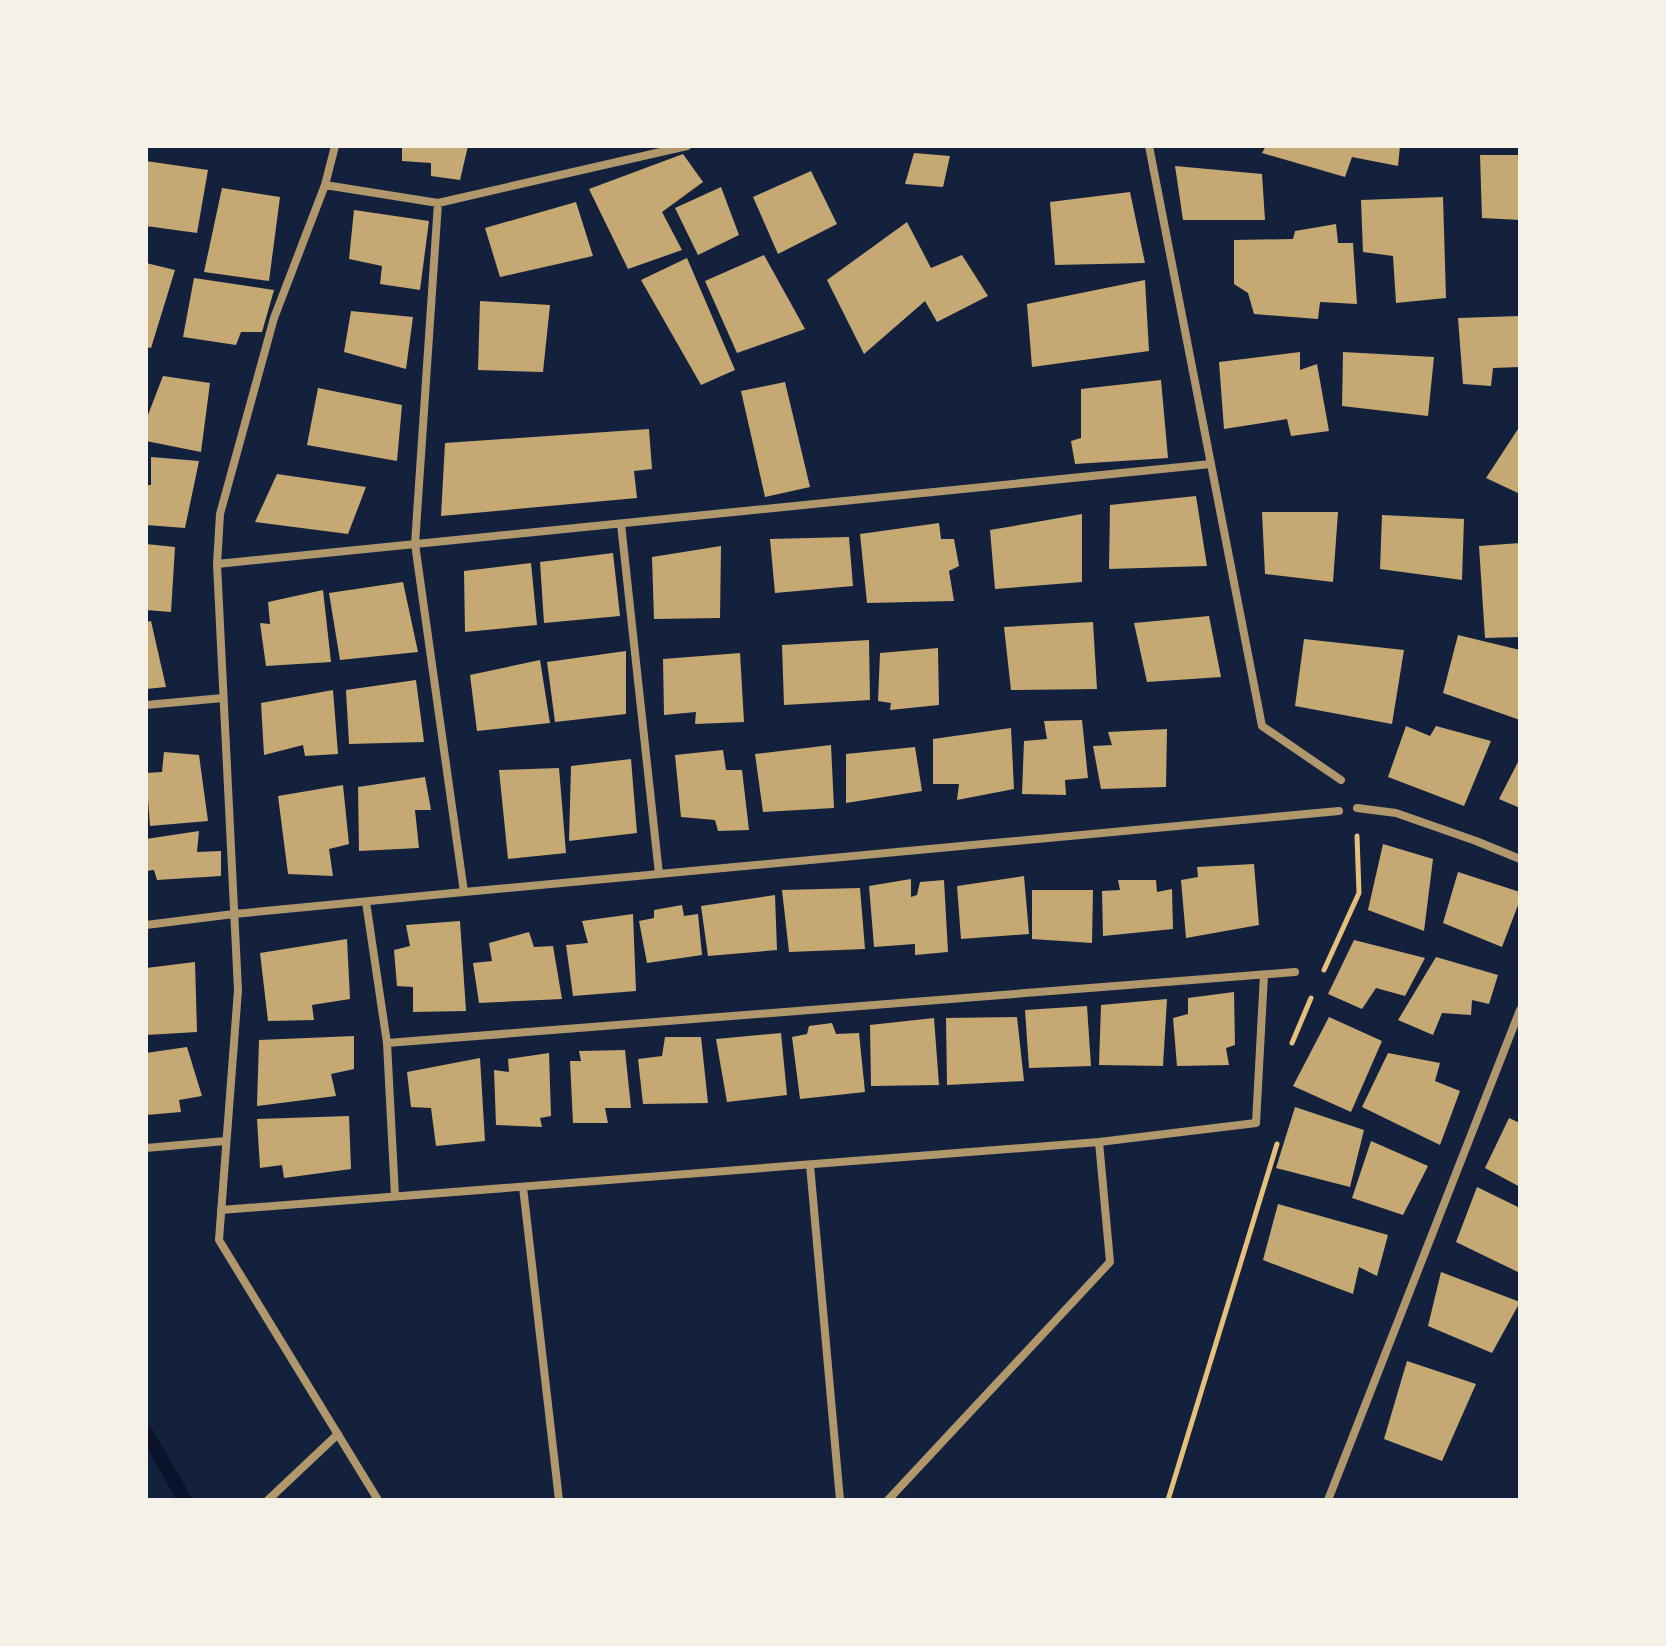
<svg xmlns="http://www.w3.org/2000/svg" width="1666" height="1646" font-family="'Nunito Sans',sans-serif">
  <rect width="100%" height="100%" fill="#14213d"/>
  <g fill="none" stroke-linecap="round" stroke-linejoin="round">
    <path stroke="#0b132b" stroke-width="14" d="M146,1432L185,1500"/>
  </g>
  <path fill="#c6a872" d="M402,146H468L460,180L431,176V163L402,161Z
    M1266,146H1400L1398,166L1352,157L1345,177L1262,153Z
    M914,153L950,156L943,187L905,184Z
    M683,154L703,182L662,212L682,250L628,269L589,189Z
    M1480,155H1520V220L1482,218Z
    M146,161L208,170L197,233L146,226Z
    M1175,166L1262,174L1265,220H1183Z
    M811,171L837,224L778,254L753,197Z
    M721,187L739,235L698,255L675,208Z
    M222,188L280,197L269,281L204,272Z
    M1130,192L1145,263L1055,265L1050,202Z
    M1443,197L1446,298L1396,303L1393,256L1363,252L1361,200Z
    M576,202L593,256L500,277L485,228Z
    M354,210L429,221L420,290L380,284L382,266L349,259Z
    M907,222L931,268L962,255L988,296L937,322L925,301L864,354L827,280Z
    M1336,224L1338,243H1353L1357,304L1320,302L1318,319L1254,314L1248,293L1234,284V240L1293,239L1295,231Z
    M764,255L805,329L737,353L705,281Z
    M687,258L735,370L701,385L641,280Z
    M146,263L175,270L151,348L146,347Z
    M194,278L274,290L262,332H241L236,345L183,337Z
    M1145,280L1149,351L1032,367L1027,304Z
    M480,301L550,305L543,372L478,370Z
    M351,311L413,317L406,369L344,352Z
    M1520,316V367L1493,368L1491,386L1463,384L1458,318Z
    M1300,352V370L1317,364L1329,431L1291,436L1287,419L1224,429L1219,362Z
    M1343,352L1434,357L1428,416L1342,406Z
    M163,376L210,383L201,452L146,441V420Z
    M1161,380L1168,458L1075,464L1071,441L1081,438V389Z
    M785,382L810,487L765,497L741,391Z
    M318,388L402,405L397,461L307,445Z
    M1520,426V494L1486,478Z
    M649,429L652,469L634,471L637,498L441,516L445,443Z
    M151,457L199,461L185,528L146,525V485H151Z
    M277,474L366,487L348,534L255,522Z
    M1196,496L1207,566L1109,569L1110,505Z
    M1262,512H1338L1333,582L1265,574Z
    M1082,514V582L995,589L990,530Z
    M1382,515L1464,519L1462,580L1380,569Z
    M939,523L941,539H954L959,566L949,571L954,601L867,603L860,534Z
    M849,537L853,586L775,593L770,539Z
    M1520,543V637L1485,638L1479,546Z
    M146,544L175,547L171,612L146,610Z
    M721,546L720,618L654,619L652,557Z
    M613,553L620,616L544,623L540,562Z
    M531,563L537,625L465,632L464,571Z
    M403,582L418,652L340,660L329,593Z
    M323,590L331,662L266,666L260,623L270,624L268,602Z
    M1209,616L1221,677L1147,682L1134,623Z
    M151,621L166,687L146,689V622Z
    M1093,622L1097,689L1011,690L1004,627Z
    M1458,635L1520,650V720L1443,693Z
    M1304,639L1404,650L1392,724L1295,706Z
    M869,640L870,700L784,705L782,645Z
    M938,648L939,705L890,710L891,703L878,701L880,653Z
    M626,651V714L555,722L547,662Z
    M740,653L744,722L695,724L696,712L664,715L663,659Z
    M540,660L550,723L477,731L470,675Z
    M416,680L424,742L349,744L346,690Z
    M333,690L338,754L305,756L303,745L264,755L261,703Z
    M1082,720L1088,778L1065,780L1066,795L1022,794L1024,741L1047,739L1044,721Z
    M1406,726L1430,736L1436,726L1491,741L1464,806L1388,777Z
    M1011,728L1014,789L957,800L959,784H933V739Z
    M1167,729L1166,787L1101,789L1093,746L1112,745L1108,732Z
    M831,745L834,808L763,812L755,754Z
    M915,747L922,791L846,803V754Z
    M723,750L726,770H742L749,830L718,831L715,820L681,817L675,755Z
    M164,752L199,755L208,821L150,826L146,773L162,772Z
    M631,759L637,833L569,841L571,766Z
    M1518,762L1520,763V808L1499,799Z
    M559,768L566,853L508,859L499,770Z
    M425,777L431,810H415L419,848L359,851L358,787Z
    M343,785L349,844L329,849L333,876L288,874L278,796Z
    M199,831L197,852L221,851V876L157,880L154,870L146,871V839Z
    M1383,844L1433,859L1424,931L1368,910Z
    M1254,864L1259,925L1186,938L1181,880L1198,877L1197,867Z
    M1458,872L1520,892V900L1502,947L1443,923Z
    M1024,876L1029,934L961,939L957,886Z
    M911,879V897L917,895L920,882L944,880L948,952L915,955V944L874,947L869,886Z
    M1118,880H1156L1157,892L1172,889L1173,929L1103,936L1102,891L1120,890Z
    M860,888L865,949L789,952L782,890Z
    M1032,890H1093L1092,943L1032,939Z
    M775,895L777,950L708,956L701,906Z
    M682,905L684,916L698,914L702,955L647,963L639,921L654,918V910Z
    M633,914L636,991L573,996L566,945L588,943L582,921Z
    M460,921L466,1011L413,1012V987L397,986L394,950L410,946L406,925Z
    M529,932L534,947L553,946L562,999L479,1003L473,963L492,961L489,943Z
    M347,939L350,999L312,1005L314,1020L268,1021L260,953Z
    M1354,940L1425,958L1405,996L1376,988L1362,1009L1328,994Z
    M1436,957L1498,975L1489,1004L1472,1000L1471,1015L1442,1013L1433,1035L1398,1020Z
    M195,962L197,1032L146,1035V968Z
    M1234,992L1235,1045L1226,1048L1229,1065L1177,1066L1173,1018L1188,1014V998Z
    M1167,999L1163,1066L1099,1065L1101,1005Z
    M1087,1006L1091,1066L1029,1068L1025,1010Z
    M1017,1017L1024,1081L947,1085L946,1018Z
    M1329,1017L1382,1041L1351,1112L1293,1086Z
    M934,1018L939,1085L871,1086L870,1025Z
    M832,1023L836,1034L859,1033L865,1092L800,1099L792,1037L807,1034L809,1026Z
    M781,1033L787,1095L727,1102L716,1039Z
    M354,1036V1069L331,1074L336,1096L257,1106L259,1040Z
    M665,1037H701L708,1103L643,1104L638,1059L662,1056Z
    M187,1047L202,1096L179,1100L181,1112L146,1115V1053Z
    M625,1050L631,1108H605L608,1123H573L570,1061H581L579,1051Z
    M549,1053L551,1116L540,1118L542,1127L496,1125L494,1070L509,1072L508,1059Z
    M1388,1053L1440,1063L1435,1081L1460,1091L1440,1145L1362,1107Z
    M480,1058L485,1141L436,1146L431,1108L411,1107L407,1072Z
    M1295,1107L1364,1130L1350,1187L1276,1168Z
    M349,1116L351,1169L284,1178L282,1165L260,1168L257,1119Z
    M1509,1118L1520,1123V1187L1485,1168Z
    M1371,1141L1428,1166L1403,1215L1352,1198Z
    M1477,1187L1520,1208V1273L1456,1242Z
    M1278,1204L1388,1235L1377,1276L1359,1267L1353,1294L1263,1260Z
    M1441,1272L1520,1302L1492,1353L1428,1326Z
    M1407,1361L1476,1384L1442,1461L1384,1439Z"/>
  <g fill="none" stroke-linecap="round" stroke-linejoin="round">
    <path stroke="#e5c07b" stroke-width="5" d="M1324,970L1359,893L1357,836
      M1292,1043L1311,998
      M1168,1500L1277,1144"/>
    <path stroke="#b1986c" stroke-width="8" d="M1149,146L1262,726L1341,780
      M325,185L335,146
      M438,203L415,544L464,892
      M621,524L659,874
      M217,564L1211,464
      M146,705L223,698
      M1357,808L1396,813L1476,841L1520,859
      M366,902L387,1043L1295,972
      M146,925L234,914L464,892L1339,811
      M387,1043L395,1196
      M146,1148L226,1141
      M810,1165L840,1500
      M523,1187L559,1500
      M221,1210L1099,1142L1256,1123L1264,975
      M268,1500L338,1434
      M378,1500L219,1240L238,990L217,564L220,514L274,318L325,185L438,203L687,146
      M888,1500L1110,1262L1099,1142
      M1328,1500L1520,1010"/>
  </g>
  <rect width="1666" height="1646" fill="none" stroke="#f6f1e7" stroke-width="296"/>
</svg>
